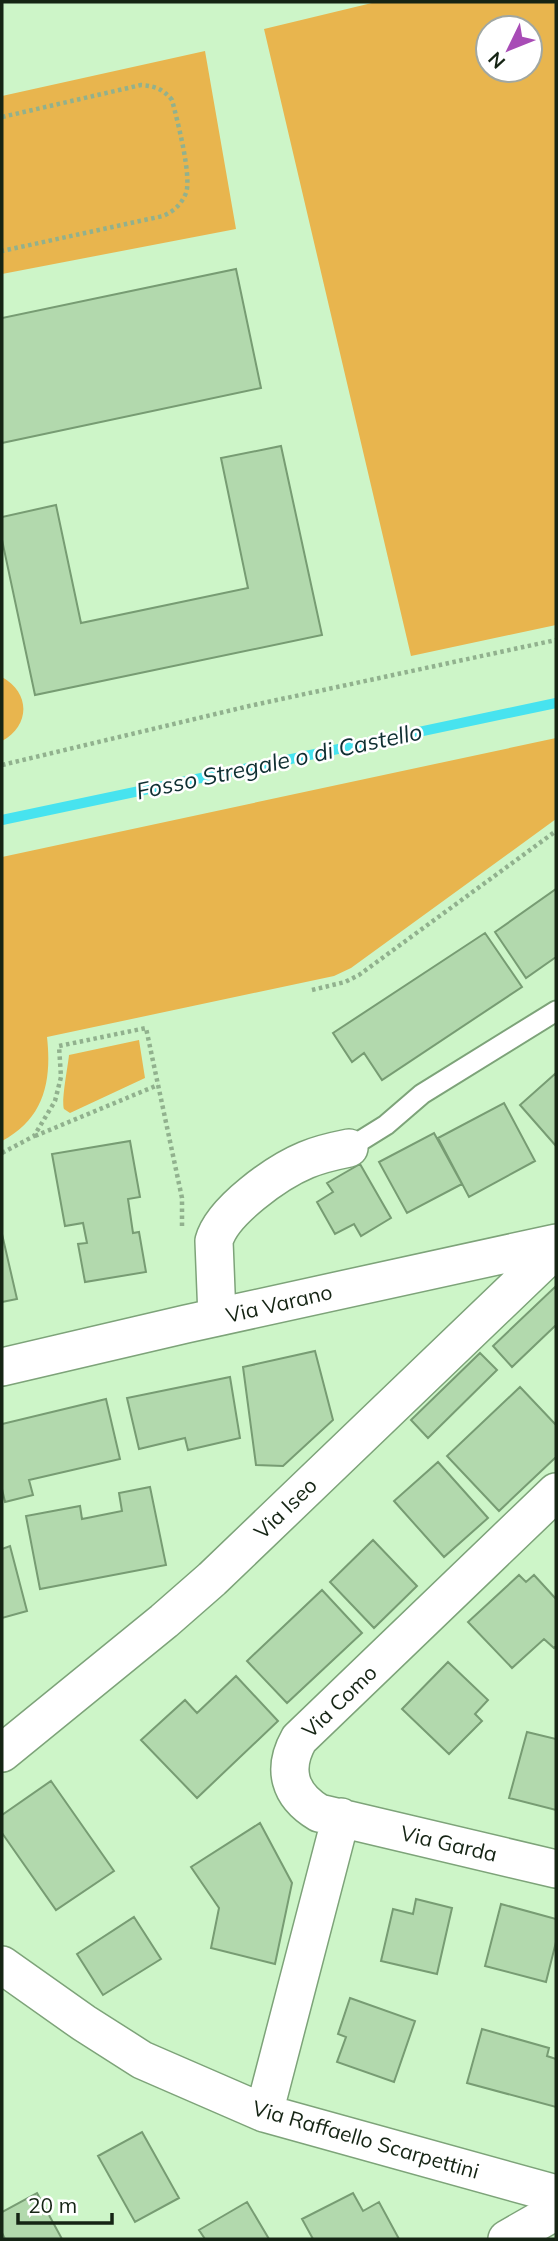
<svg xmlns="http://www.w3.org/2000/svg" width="558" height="2241" font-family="Mulish,sans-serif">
  <rect width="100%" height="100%" fill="#cdf5c8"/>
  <path fill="#e8b54e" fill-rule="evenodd" d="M376,2H556V625L411,656L264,29ZM530,28V70H488V28Z
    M205,51L236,229L2,274V96Z
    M2,677C31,693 30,726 2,741Z
    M556,738V819L351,968L334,976L47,1037C52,1081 44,1119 2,1141V857Z
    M139,1040L145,1078L70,1113L64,1109C61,1101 68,1066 69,1055Z"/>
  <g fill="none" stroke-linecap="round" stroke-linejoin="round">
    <path stroke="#47e3ef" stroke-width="10" d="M2,820L556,703"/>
  </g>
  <path fill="#b2d9ad" stroke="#779c73" stroke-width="2" d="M236,269L261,388L2,443V318Z
    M281,446L322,635L35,695L2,540V517L56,505L81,623L248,588L221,458Z
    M556,889V957L526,978L495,932Z
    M485,933L522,987L382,1080L364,1053L352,1062L333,1033Z
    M556,1073V1146L520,1105Z
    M504,1103L535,1161L469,1197L438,1138Z
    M434,1133L462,1184L407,1213L379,1162Z
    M130,1141L140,1197L128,1199L133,1233L139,1232L146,1272L85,1282L78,1244L87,1243L83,1223L65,1226L52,1154Z
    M360,1164L391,1218L361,1236L354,1224L335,1234L317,1202L333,1192L327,1183Z
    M2,1234L17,1299L2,1302Z
    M556,1286V1325L512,1367L493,1346Z
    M315,1351L333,1420L283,1466L256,1465L243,1367Z
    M480,1353L497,1370L428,1438L411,1420Z
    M230,1377L240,1438L188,1450L185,1438L139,1449L127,1398Z
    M520,1387L556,1425V1457L499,1511L447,1456Z
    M106,1399L120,1459L29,1480L33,1495L5,1502L2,1489V1424Z
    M438,1462L488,1518L444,1557L394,1501Z
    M150,1487L166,1565L40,1589L26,1516L80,1506L82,1519L122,1511L119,1493Z
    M373,1540L417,1586L374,1628L330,1582Z
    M10,1546L27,1611L2,1618V1549Z
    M519,1575L526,1582L534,1575L556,1599V1646L554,1648L544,1639L512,1668L468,1622Z
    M322,1590L362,1633L287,1703L247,1661Z
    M448,1662L488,1700L475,1714L482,1721L449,1754L402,1709Z
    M236,1676L278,1721L197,1798L141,1740L185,1700L197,1713Z
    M527,1732L556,1739V1810L509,1798Z
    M51,1781L114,1871L56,1910L2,1833V1815Z
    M260,1823L292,1883L275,1964L211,1948L219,1908L191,1867Z
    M416,1899L452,1908L437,1974L381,1961L393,1909L413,1914Z
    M501,1904L556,1919V1942L546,1982L485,1966Z
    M134,1917L161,1959L103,1995L77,1954Z
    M350,1998L415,2021L394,2082L337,2062L346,2037L338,2034Z
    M482,2029L549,2048L547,2056L556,2059V2107L467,2083Z
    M142,2132L179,2198L135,2222L98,2156Z
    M37,2193L62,2239H5L2,2233V2212Z
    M353,2193L363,2211L379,2202L399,2239H313L302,2219Z
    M247,2202L269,2239H205L199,2230Z"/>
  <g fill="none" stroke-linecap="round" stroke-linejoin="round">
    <g stroke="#7da379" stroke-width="23">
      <path id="lane" d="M349,1148L386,1125L422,1094L556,1011"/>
    </g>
    <g stroke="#7da379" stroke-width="40">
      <path id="street" d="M217,1317L214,1241C222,1211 277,1172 306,1160C320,1154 334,1151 349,1148
        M2,1367L186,1324L556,1243
        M556,1492L299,1739C282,1769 289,1795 319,1813L556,1869
        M2,1753L164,1621L212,1579L556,1249
        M2,1965L84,2023L142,2060L264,2113L556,2194
        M264,2113L341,1817
        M507,2239L556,2211"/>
    </g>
    <path stroke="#91b18e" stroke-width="4.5" stroke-dasharray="3.5 3.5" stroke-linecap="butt" d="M2,117L141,85C155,86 163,89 172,100C177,119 192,176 186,193C181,205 174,211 163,216L2,251
      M2,765L249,706L556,640
      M312,990L345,982L359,975L556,831
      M35,1136L158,1085
      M2,1153L34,1136L55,1101L61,1077L59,1046L146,1028L182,1198V1226"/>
    <use href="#lane" stroke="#fff" stroke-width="19"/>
    <use href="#street" stroke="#fff" stroke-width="37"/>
  </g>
  <g text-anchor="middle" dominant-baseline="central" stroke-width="5" stroke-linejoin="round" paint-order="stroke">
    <g font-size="21" fill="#152414" stroke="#fff">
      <text transform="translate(279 1303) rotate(-13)">Via Varano</text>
      <text transform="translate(285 1508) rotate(-44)">Via Iseo</text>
      <text transform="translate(339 1701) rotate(-44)">Via Como</text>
      <text transform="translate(449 1843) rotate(13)">Via Garda</text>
      <text transform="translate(366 2139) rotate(16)">Via Raffaello Scarpettini</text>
    </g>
    <g font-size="23" font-style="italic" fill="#0f2f32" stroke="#fff">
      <text transform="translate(279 761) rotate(-12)">Fosso Stregale o di Castello</text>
    </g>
  </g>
  <rect width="558" height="2241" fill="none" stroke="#152414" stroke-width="7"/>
  <g transform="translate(509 49) rotate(227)"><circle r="33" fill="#ffffff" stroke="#a1a7a1" stroke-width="2"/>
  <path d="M0-5L12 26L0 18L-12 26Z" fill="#a84cb6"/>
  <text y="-10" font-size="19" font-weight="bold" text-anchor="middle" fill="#152414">N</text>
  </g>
  <path d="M18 2213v10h94v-10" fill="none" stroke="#152414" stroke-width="3.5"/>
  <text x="28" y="2213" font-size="21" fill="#152414" stroke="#ffffff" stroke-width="5" paint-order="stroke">20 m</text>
</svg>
